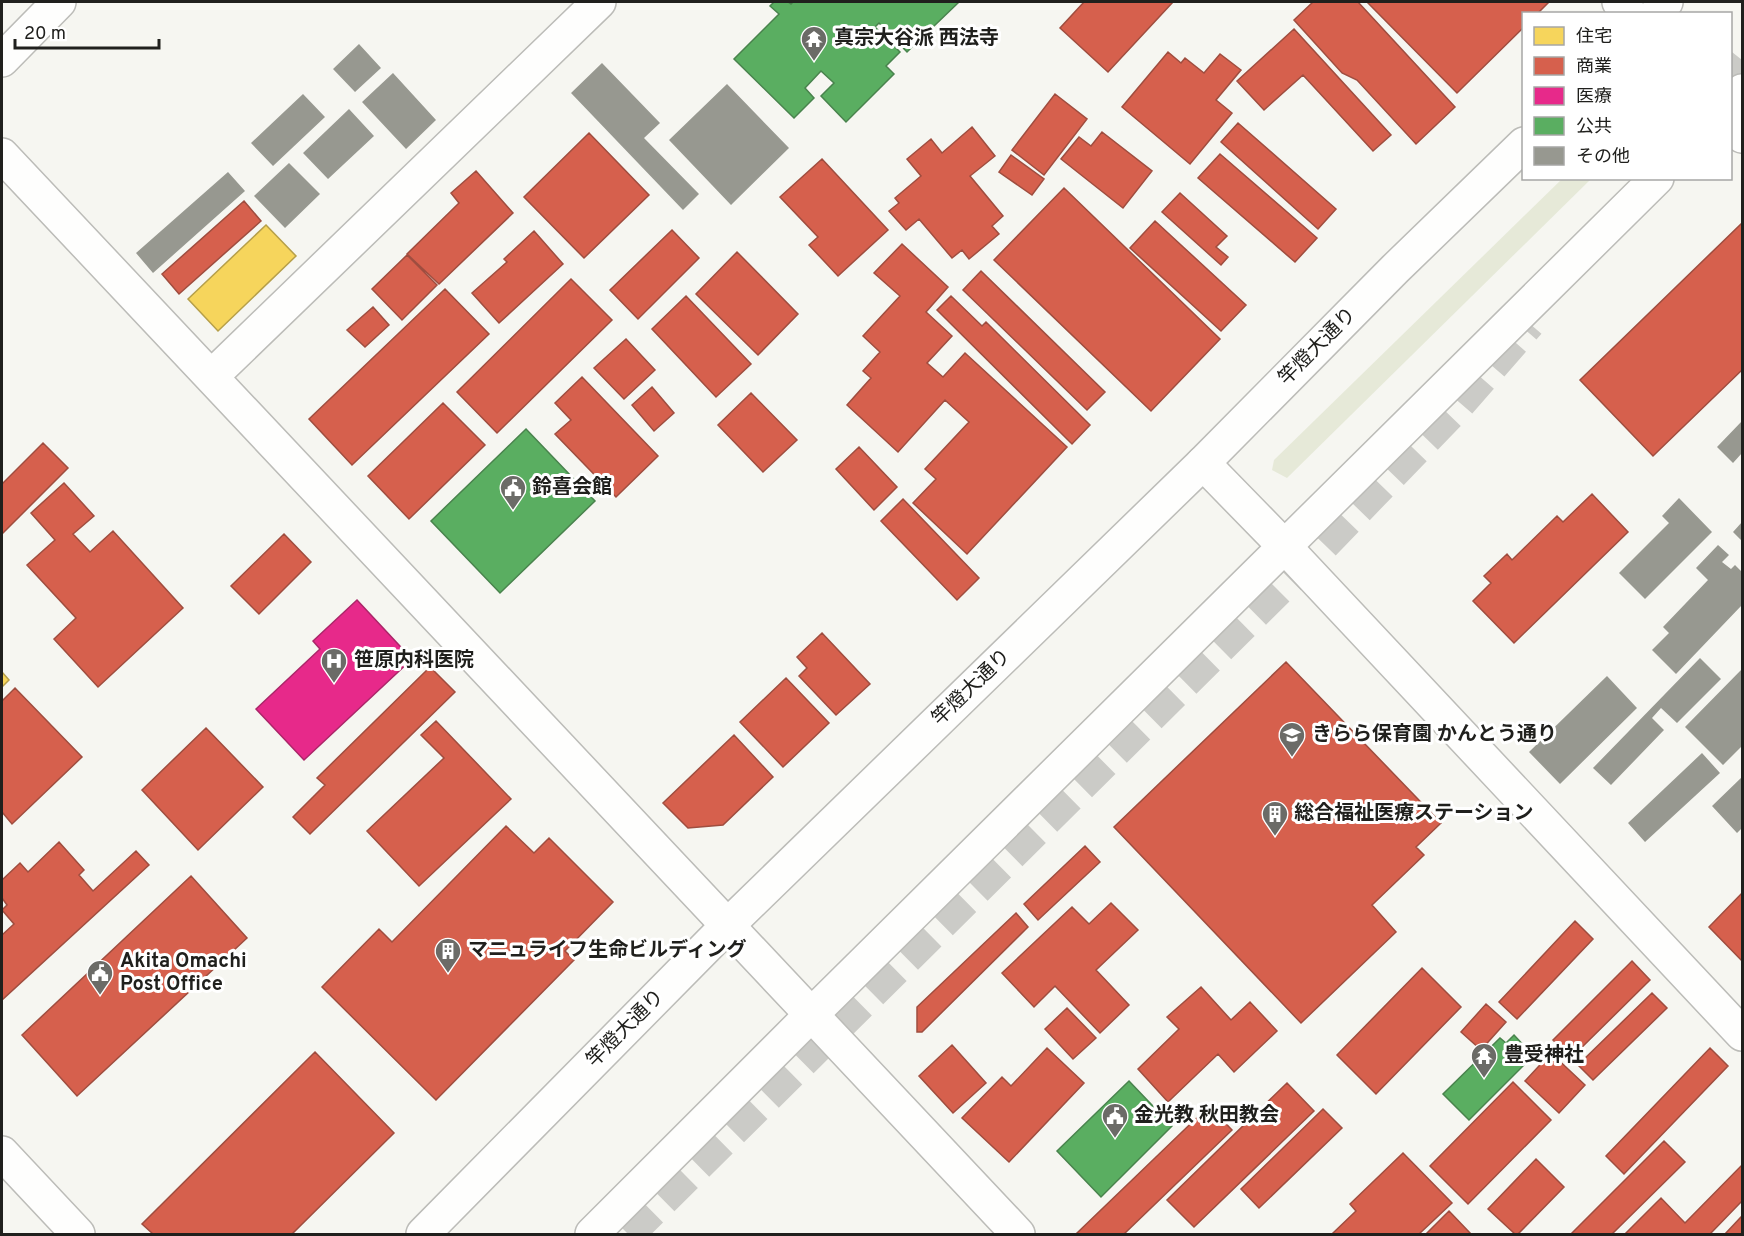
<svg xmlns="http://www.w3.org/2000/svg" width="1744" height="1236" font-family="Overpass,'Noto Sans JP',sans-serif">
  <rect width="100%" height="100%" fill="#f6f6f1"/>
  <path fill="#e6e9d8" d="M1563,178L1591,179L1287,478L1272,470L1274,460Z"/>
  <path fill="#f6d55c" stroke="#b69f49" stroke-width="1.5" d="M266,225L296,256L218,331L188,299Z
    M2,672L9,680L2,687Z"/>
  <path fill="#d6604d" stroke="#9f4d3f" stroke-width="1.5" d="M1084,2H1173L1108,72L1060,28Z
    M1313,2H1358L1455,107L1416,144L1357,80L1342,73L1294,20Z
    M1367,2H1549L1537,14H1524V27L1457,93Z
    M1294,29L1391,135L1373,151L1303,75L1264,110L1237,81Z
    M1168,52L1181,63L1185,58L1204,73L1220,54L1241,70L1216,100L1232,113L1190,164L1122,107Z
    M1055,94L1087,119L1044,175L1012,150Z
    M1238,123L1336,209L1318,229L1221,142Z
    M972,127L995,156L970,176L1003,216L992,226L999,234L969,259L962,250L952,258L919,219L906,230L889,211L899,203L895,198L921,176L907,159L931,139L942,153Z
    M1102,132L1152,171L1123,208L1061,159L1079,137L1091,146Z
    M589,133L649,195L584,258L524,197Z
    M1220,154L1317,238L1295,262L1198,178Z
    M1011,155L1044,179L1032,195L999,172Z
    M822,159L888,230L838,276L809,245L818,237L780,197Z
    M476,171L513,213L439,284L407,254L459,203L451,193Z
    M1064,188L1220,339L1151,411L994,260Z
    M1180,193L1227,236L1216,247L1228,257L1221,265L1162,212Z
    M244,201L261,221L179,294L162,274Z
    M1155,221L1246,305L1221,331L1130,248Z
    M1742,223V370L1653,456L1580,380Z
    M672,230L699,258L638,319L610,290Z
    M534,231L563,264L499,323L472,293L507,262L504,259Z
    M902,244L948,287L926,312L952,336L927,363L943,377L965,353L1067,447L967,554L913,503L936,479L925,469L969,422L945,400L898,452L847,405L871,378L863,371L880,352L863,336L900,296L874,273Z
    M737,252L798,314L758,355L696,294Z
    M407,255L437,285L402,320L372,289Z
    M981,271L1105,392L1087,410L963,290Z
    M571,279L612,320L497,433L457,392Z
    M445,289L489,334L352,465L309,419Z
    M686,296L751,364L716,397L652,329Z
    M951,296L982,326L986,322L1090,425L1072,444L937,310Z
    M373,307L389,325L365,347L347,330Z
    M626,339L655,370L624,399L594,368Z
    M582,377L658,456L616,497L555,434L571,420L555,403Z
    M652,387L674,413L654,431L632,405Z
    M751,393L797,440L763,472L718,425Z
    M443,403L485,445L409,519L368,476Z
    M43,443L68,468L2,534V484Z
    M859,447L897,487L874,510L836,469Z
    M64,483L94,516L73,534L90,552L113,531L183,608L98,687L54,639L76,618L27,565L55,540L31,513Z
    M1592,494L1628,532L1514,643L1473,601L1491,583L1484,576L1507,554L1512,560L1557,516L1563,522Z
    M903,499L979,578L957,600L881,521Z
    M284,534L311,562L259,614L231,586Z
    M822,633L870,684L836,715L799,676L807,668L797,657Z
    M1286,662L1441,823L1416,847L1424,855L1372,905L1396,932L1301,1023L1114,827Z
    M430,667L455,692L310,834L293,817L325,785L317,778Z
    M786,678L829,723L783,767L740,722Z
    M15,688L82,757L12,824L2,812V701Z
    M436,721L511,799L419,886L367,831L444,758L421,735Z
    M206,728L263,787L198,850L142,790Z
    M734,735L773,777L723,825L688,828L663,803Z
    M506,826L534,853L549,838L613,902L565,951L574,960L436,1100L322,987L379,929L392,942Z
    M59,842L84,870L79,875L93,891L136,851L149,865L2,1000V935L14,924L2,910L7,905L2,898V880L20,863L28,872Z
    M1085,846L1100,862L1038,920L1024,904Z
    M191,876L247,938L77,1096L22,1035Z
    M1742,893V961L1709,927Z
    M1111,903L1138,930L1096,970L1129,1005L1100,1033L1055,986L1034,1007L1002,973L1072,907L1089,924Z
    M1016,913L1028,927L922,1032H917V1007Z
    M1575,921L1593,939L1517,1019L1499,1002Z
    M1632,961L1650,980L1571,1058L1553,1040Z
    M1422,968L1461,1007L1376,1094L1337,1055Z
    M1201,987L1231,1020L1250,1002L1277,1031L1234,1072L1218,1054L1168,1102L1138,1069L1179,1029L1167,1017Z
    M1652,993L1667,1008L1593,1080L1578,1065Z
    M1486,1004L1506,1022L1481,1050L1461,1032Z
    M1067,1008L1096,1038L1073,1059L1045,1029Z
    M952,1045L986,1083L953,1113L919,1076Z
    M1047,1048L1084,1083L1009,1162L962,1118L1002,1077L1011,1086Z
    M1710,1048L1728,1066L1624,1174L1606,1156Z
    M315,1052L394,1133L292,1234H153L142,1224Z
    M1551,1053L1585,1085L1559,1113L1525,1081Z
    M1513,1082L1551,1120L1468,1204L1430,1166Z
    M1287,1083L1314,1111L1194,1227L1167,1200Z
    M1209,1106L1232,1130L1124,1234H1076Z
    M1323,1109L1342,1128L1259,1208L1241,1189Z
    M1664,1141L1685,1162L1612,1234H1571Z
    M1403,1153L1452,1203L1419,1234H1332L1356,1211L1350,1204Z
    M1536,1159L1564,1187L1518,1234H1515L1488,1209Z
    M1742,1165V1201L1710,1234H1625L1661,1198L1685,1223Z
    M1449,1211L1471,1234H1426Z
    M1742,1216V1234H1725Z"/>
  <path fill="#e7298a" stroke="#ab2669" stroke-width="1.5" d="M357,600L412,659L304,760L256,709L320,649L313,641Z"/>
  <path fill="#5aae61" stroke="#49834d" stroke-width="1.5" d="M774,2H788L791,4L793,2H959L907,52L879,23L875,27L900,52L886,66L894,74L846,122L821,96L834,83L821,71L805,88L814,98L794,118L734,59L779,14L770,6Z
    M526,429L595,501L500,593L431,521Z
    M1514,1035L1529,1051L1521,1059L1525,1064L1469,1120L1443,1094L1500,1038L1506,1043Z
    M1129,1081L1172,1126L1101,1197L1057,1151Z"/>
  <path fill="#979890" d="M359,44L381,68L355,92L333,69Z
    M602,63L660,123L644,138L699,194L683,210L571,93Z
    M393,73L436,120L406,149L362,102Z
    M727,84L789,148L731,205L669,140Z
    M303,94L325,117L273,166L251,143Z
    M349,109L374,136L328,179L303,153Z
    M289,163L320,194L285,228L254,196Z
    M228,172L245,191L153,273L136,253Z
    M1742,421V453L1733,463L1717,447Z
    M1679,498L1712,532L1645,599L1619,573L1669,523L1662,516Z
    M1742,522V541L1733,532Z
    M1718,545L1729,555L1722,562L1731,569L1735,565L1742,572V605L1676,674L1652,650L1669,633L1663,627L1708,580L1696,568Z
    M1700,658L1721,679L1677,723L1661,708L1652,718L1664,730L1611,785L1593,768Z
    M1742,669V746L1723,765L1685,727Z
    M1607,676L1637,708L1560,784L1529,752Z
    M1702,753L1720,773L1645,842L1628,823Z
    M1742,777V828L1737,833L1712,806Z"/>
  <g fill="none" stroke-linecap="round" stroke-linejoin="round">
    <path stroke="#cbcbc7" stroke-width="33" stroke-dasharray="33 16" stroke-linecap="butt" d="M1730,75L1742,60
      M628,1234L1318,550L1457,406L1529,323"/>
    <g stroke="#bcbcb8" stroke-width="36">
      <path id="minor" d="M1619,2L1630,14
        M2,60L59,2
        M1730,122L1742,136
        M2,155C342,513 681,872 1018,1234
        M212,376L599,2
        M1203,463L1285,547L1742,1034
        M2,1153L78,1234"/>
    </g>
    <g stroke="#bcbcb8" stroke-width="36">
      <path id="major" d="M1656,14L1666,2
        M1730,105L1742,91
        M423,1234L728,925L1203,463L1395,269L1524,144
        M592,1234L813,1013L1657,178"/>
    </g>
    <use href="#minor" stroke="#fefefd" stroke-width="33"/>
    <use href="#major" stroke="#fefefd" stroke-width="33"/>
  </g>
  <defs>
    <g id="temple-pin" transform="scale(1.35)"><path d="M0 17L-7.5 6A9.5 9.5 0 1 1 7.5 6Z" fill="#6b6b67" stroke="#fff"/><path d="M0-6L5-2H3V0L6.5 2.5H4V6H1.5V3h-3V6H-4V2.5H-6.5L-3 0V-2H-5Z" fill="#fff"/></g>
    <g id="civic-pin" transform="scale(1.35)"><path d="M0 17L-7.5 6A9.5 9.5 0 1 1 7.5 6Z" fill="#6b6b67" stroke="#fff"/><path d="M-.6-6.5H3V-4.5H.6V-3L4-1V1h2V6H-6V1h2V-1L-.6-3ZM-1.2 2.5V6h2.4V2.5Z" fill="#fff"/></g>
    <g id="hospital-pin" transform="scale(1.35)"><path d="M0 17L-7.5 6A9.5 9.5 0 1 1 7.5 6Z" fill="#6b6b67" stroke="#fff"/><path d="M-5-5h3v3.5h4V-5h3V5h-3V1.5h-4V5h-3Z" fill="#fff"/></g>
    <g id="school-pin" transform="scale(1.35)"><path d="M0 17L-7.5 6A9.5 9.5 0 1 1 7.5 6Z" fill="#6b6b67" stroke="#fff"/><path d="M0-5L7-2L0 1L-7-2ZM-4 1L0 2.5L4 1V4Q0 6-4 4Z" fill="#fff"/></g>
    <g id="building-pin" transform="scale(1.35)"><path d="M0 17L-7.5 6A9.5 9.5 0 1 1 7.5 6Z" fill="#6b6b67" stroke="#fff"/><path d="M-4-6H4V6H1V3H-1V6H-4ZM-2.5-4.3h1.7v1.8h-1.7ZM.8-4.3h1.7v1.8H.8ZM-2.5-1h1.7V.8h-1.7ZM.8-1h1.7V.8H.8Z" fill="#fff"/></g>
  </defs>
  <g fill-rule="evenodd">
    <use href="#temple-pin" x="814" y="39"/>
    <use href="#civic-pin" x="513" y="488"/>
    <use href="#hospital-pin" x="334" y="661"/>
    <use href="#school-pin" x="1292" y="735"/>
    <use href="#building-pin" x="1275" y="814"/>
    <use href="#building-pin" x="448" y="951"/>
    <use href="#civic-pin" x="100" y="973"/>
    <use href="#temple-pin" x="1484" y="1056"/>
    <use href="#civic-pin" x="1115" y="1116"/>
  </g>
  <g text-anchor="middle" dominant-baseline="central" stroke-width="6" stroke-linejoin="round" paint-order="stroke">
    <g font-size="20" font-weight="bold" fill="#20201d" stroke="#fff" text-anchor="start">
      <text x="834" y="39">真宗大谷派 西法寺</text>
      <text x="532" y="488">鈴喜会館</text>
      <text x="354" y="661">笹原内科医院</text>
      <text x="1312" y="735">きらら保育園 かんとう通り</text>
      <text x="1294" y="814">総合福祉医療ステーション</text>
      <text x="468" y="951">マニュライフ生命ビルディング</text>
      <text x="120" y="962">Akita Omachi<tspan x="120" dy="23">Post Office</tspan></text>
      <text x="1504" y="1056">豊受神社</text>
      <text x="1134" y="1116">金光教 秋田教会</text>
    </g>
    <g font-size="20" fill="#20201d" stroke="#fff">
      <text transform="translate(1318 347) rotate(-45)">竿燈大通り</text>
      <text transform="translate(972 688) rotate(-44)">竿燈大通り</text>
      <text transform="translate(626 1029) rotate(-45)">竿燈大通り</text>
    </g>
  </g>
  <rect width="1744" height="1236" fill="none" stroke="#20201d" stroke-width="6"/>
  <rect x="1522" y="12" width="210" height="168" fill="#ffffff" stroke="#a6a6a5" stroke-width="1.5"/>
  <rect x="1534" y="27" width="30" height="18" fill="#f6d55c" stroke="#a6a6a5" stroke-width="1.5"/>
  <text x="1576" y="42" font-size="18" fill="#20201d">住宅</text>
  <rect x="1534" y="57" width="30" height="18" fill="#d6604d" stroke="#a6a6a5" stroke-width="1.5"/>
  <text x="1576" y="72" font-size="18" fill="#20201d">商業</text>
  <rect x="1534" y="87" width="30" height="18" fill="#e7298a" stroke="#a6a6a5" stroke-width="1.5"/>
  <text x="1576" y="102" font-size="18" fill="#20201d">医療</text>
  <rect x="1534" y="117" width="30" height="18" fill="#5aae61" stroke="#a6a6a5" stroke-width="1.5"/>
  <text x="1576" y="132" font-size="18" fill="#20201d">公共</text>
  <rect x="1534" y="147" width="30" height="18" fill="#979890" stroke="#a6a6a5" stroke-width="1.5"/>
  <text x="1576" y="162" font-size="18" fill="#20201d">その他</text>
  <path d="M15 39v9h144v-9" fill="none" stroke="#20201d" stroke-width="3"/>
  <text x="24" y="39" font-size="18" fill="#20201d" stroke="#ffffff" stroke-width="4.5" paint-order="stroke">20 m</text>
</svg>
